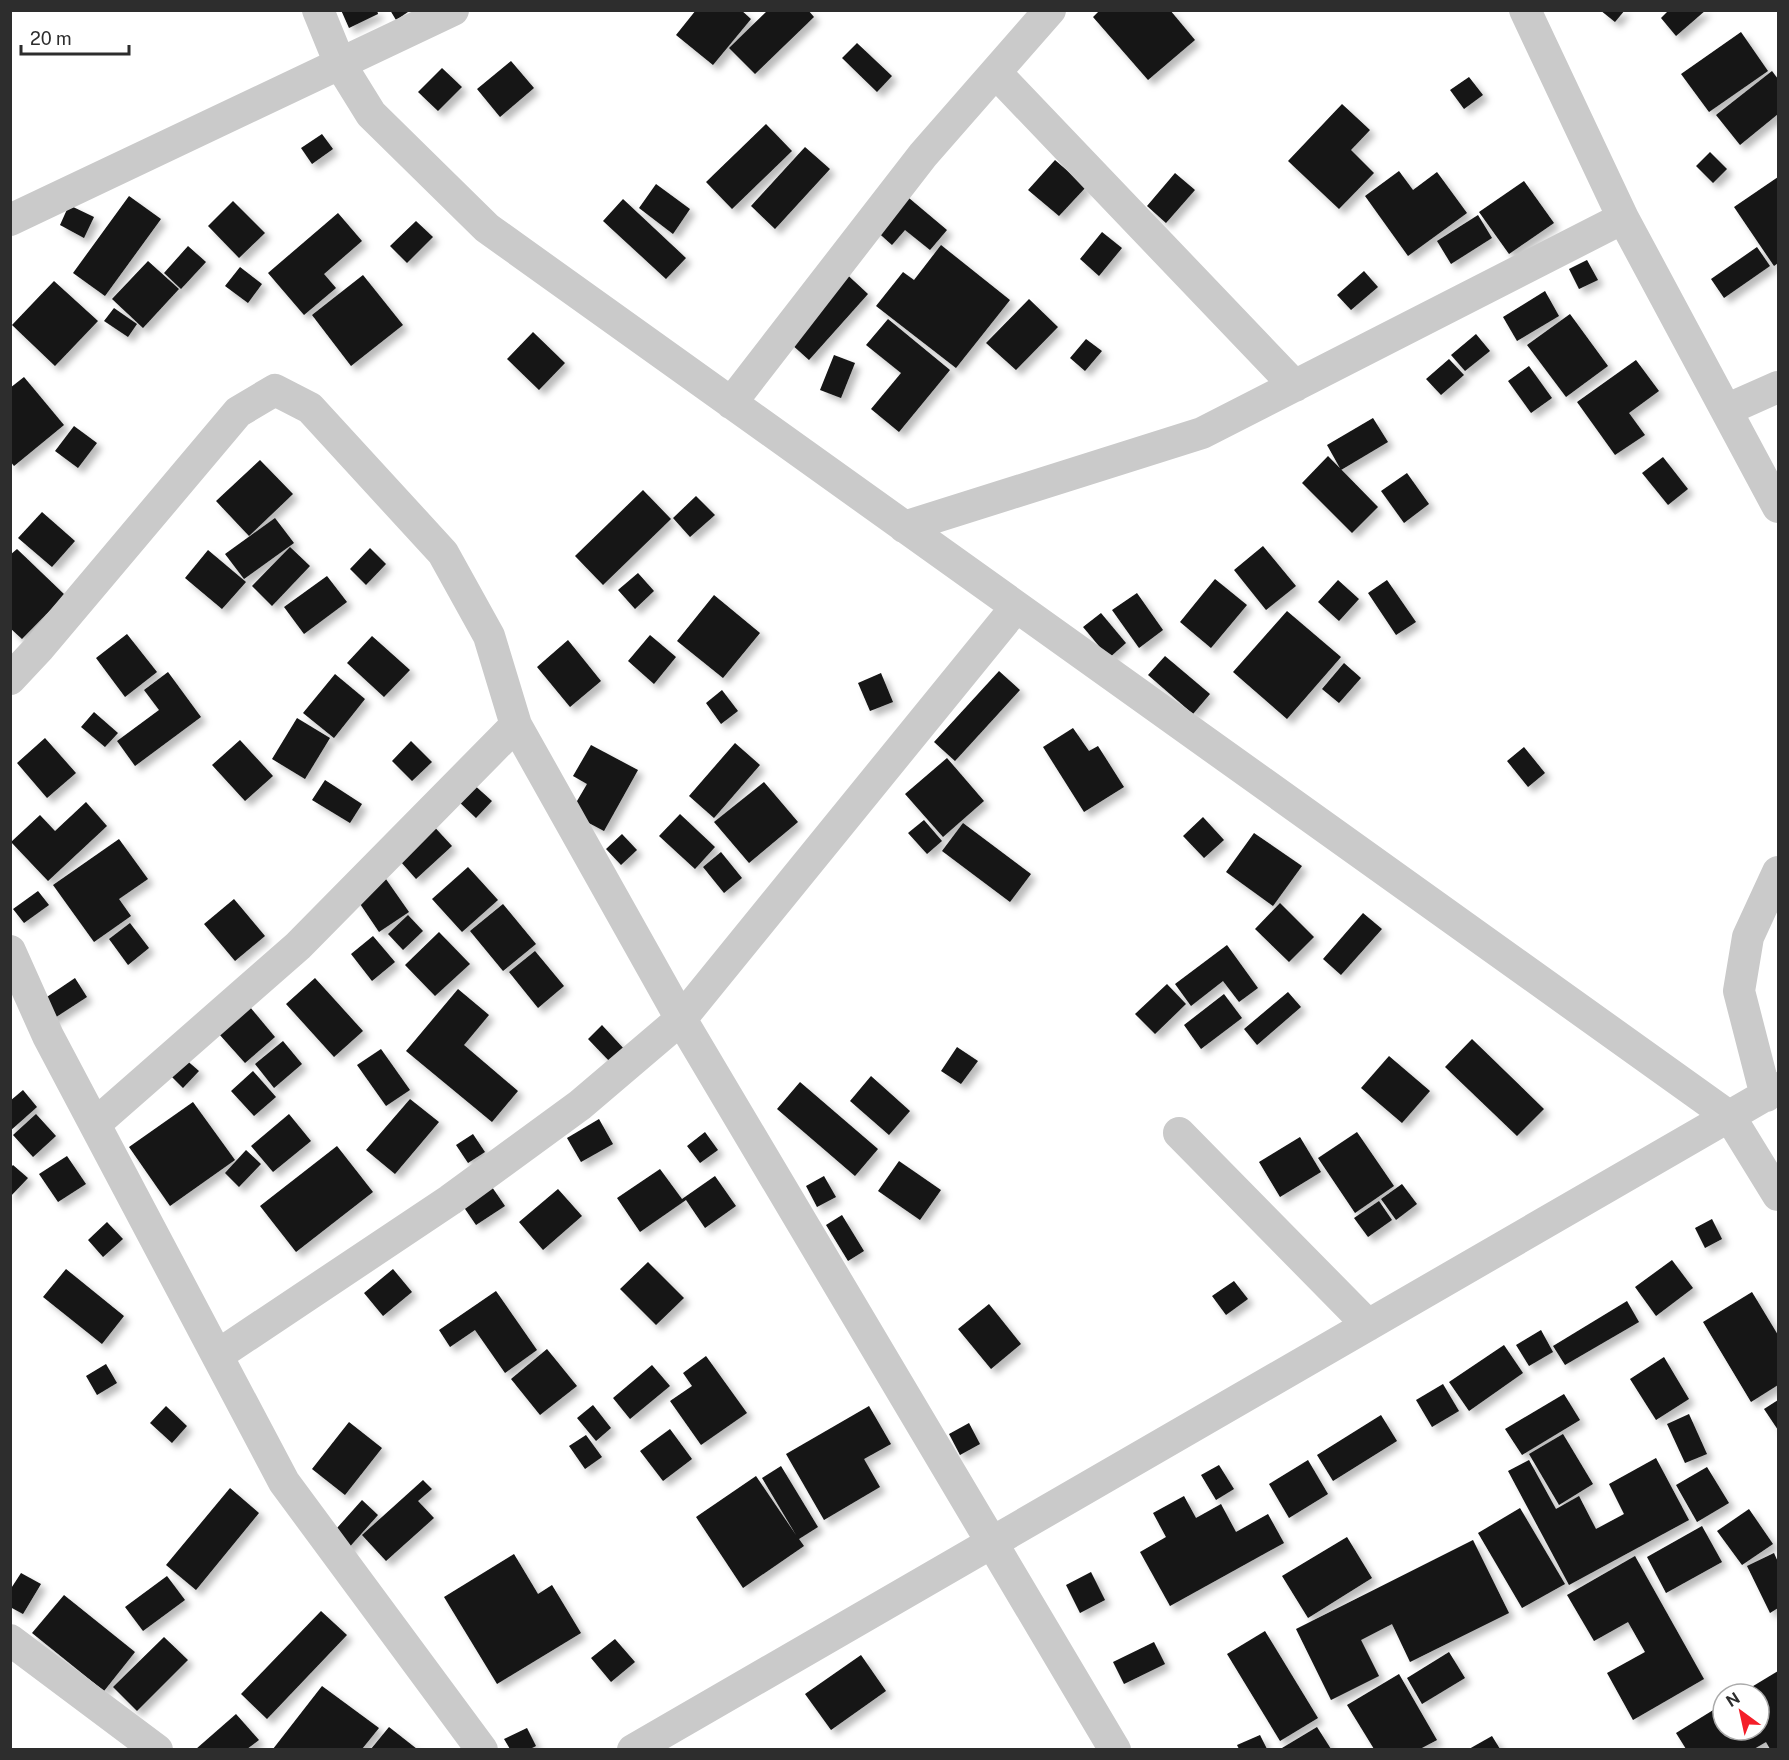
<svg xmlns="http://www.w3.org/2000/svg" width="1789" height="1760" font-family="'Public Sans',sans-serif">
  <defs>
    <filter id="shadow"><feDropShadow dx="5.5" dy="5.5" stdDeviation="3" flood-color="#0004"/></filter>
  </defs>
  <rect width="100%" height="100%" fill="#fff"/>
  <path fill="#141414" filter="url(#shadow)" d="M341,10H377L378,14L349,28Z
    M390,10H411L396,20Z
    M696,10H741L751,19L713,65L676,35Z
    M768,10H808L814,17L755,74L729,48Z
    M1100,10H1170L1195,40L1148,80L1093,17Z
    M1600,10H1625L1615,22Z
    M1669,10H1706L1676,36L1661,18Z
    M1741,32L1768,71L1709,112L1681,74Z
    M857,43L892,76L877,92L842,58Z
    M511,61L534,88L500,117L477,89Z
    M442,68L462,87L438,111L418,92Z
    M1772,71L1778,79V114L1740,145L1716,115Z
    M1469,77L1483,95L1464,109L1450,90Z
    M1342,104L1370,130L1351,150L1374,173L1339,209L1288,161Z
    M766,124L792,151L732,209L706,182Z
    M322,134L333,149L312,164L301,148Z
    M805,147L830,169L775,229L751,206Z
    M1710,152L1727,169L1713,183L1696,166Z
    M1055,160L1086,187L1059,216L1028,190Z
    M1399,171L1413,190L1437,172L1467,213L1408,256L1365,196Z
    M1175,173L1195,190L1166,223L1147,206Z
    M1778,177V263L1774,266L1734,207Z
    M1524,181L1554,223L1509,254L1479,212Z
    M656,184L690,209L673,234L639,208Z
    M903,193L947,230L930,250L905,230L892,245L873,228Z
    M129,196L161,219L105,296L73,273Z
    M623,199L686,258L666,279L603,221Z
    M233,201L265,233L239,258L208,226Z
    M69,205L94,217L84,238L60,225Z
    M338,213L362,241L324,274L336,288L304,315L268,273Z
    M1478,215L1492,238L1451,264L1437,241Z
    M416,221L433,237L407,263L390,246Z
    M1102,232L1122,248L1099,276L1080,259Z
    M941,245L1010,300L956,368L876,306L903,272L914,280Z
    M188,246L206,262L181,289L164,273Z
    M1757,247L1770,266L1724,298L1711,279Z
    M1587,260L1598,280L1579,289L1569,269Z
    M148,261L179,289L143,328L112,299Z
    M240,267L262,284L248,303L225,286Z
    M840,268L868,294L809,360L780,334Z
    M1364,271L1378,287L1351,310L1337,295Z
    M363,275L403,325L351,366L312,315Z
    M54,281L98,321L55,366L12,325Z
    M1545,291L1559,316L1517,341L1503,317Z
    M1029,299L1058,327L1016,370L986,343Z
    M114,308L137,324L128,337L104,321Z
    M1570,314L1608,366L1566,397L1527,345Z
    M888,319L950,370L899,432L871,409L901,373L866,345Z
    M533,332L565,363L539,390L507,359Z
    M1476,334L1490,351L1465,371L1451,355Z
    M1086,339L1102,351L1085,371L1070,358Z
    M834,355L855,363L841,398L820,390Z
    M1449,359L1464,375L1441,395L1426,379Z
    M1636,360L1659,391L1629,413L1645,435L1615,455L1577,402Z
    M1529,366L1552,398L1531,413L1508,381Z
    M24,377L64,425L14,466L10,461V388Z
    M1373,418L1388,442L1341,470L1327,445Z
    M74,426L97,443L78,468L55,451Z
    M1328,456L1378,507L1352,533L1302,483Z
    M1663,457L1688,489L1668,505L1642,473Z
    M260,460L293,494L249,536L216,501Z
    M1407,473L1429,504L1404,523L1381,491Z
    M643,490L671,519L603,585L575,556Z
    M696,496L715,515L690,537L673,518Z
    M42,512L75,541L52,567L18,538Z
    M275,518L294,543L244,579L225,554Z
    M1263,546L1296,586L1266,610L1234,570Z
    M290,547L310,566L272,606L252,586Z
    M370,548L386,564L366,585L350,569Z
    M17,549L65,595L22,639L10,628V555Z
    M208,550L246,582L222,609L185,578Z
    M638,573L654,591L635,609L618,590Z
    M327,576L347,602L304,634L284,607Z
    M1215,579L1247,605L1211,648L1180,622Z
    M1338,580L1359,599L1339,621L1318,602Z
    M1387,580L1416,622L1396,635L1368,593Z
    M1137,593L1163,630L1139,648L1112,610Z
    M714,595L760,633L723,678L677,641Z
    M1287,611L1341,657L1287,719L1233,672Z
    M1101,613L1126,643L1109,658L1083,627Z
    M127,634L157,672L125,697L96,658Z
    M650,635L676,657L654,684L628,661Z
    M372,636L410,670L384,697L347,663Z
    M568,640L601,681L570,707L537,667Z
    M1165,656L1210,694L1193,714L1148,675Z
    M1344,663L1361,678L1339,703L1322,689Z
    M999,671L1020,690L955,761L934,742Z
    M168,672L201,717L135,766L117,741L159,710L144,690Z
    M881,673L893,702L870,711L858,683Z
    M335,674L365,699L334,738L303,713Z
    M722,690L738,711L721,724L706,703Z
    M94,712L118,733L105,747L81,727Z
    M297,718L330,738L305,779L272,759Z
    M1073,728L1089,751L1098,746L1124,787L1084,812L1043,747Z
    M45,738L76,773L47,798L17,763Z
    M240,740L273,776L245,801L212,765Z
    M411,741L432,762L412,781L392,761Z
    M735,743L760,765L714,818L689,796Z
    M591,745L638,770L604,831L570,813L587,784L573,776Z
    M1524,747L1545,773L1528,787L1507,761Z
    M947,758L984,801L943,837L905,794Z
    M325,780L362,804L350,823L312,800Z
    M764,782L798,822L749,863L714,822Z
    M472,783L492,801L476,818L456,799Z
    M86,802L107,826L48,881L11,842L40,815L55,831Z
    M680,814L715,847L695,869L659,836Z
    M1203,817L1224,840L1204,858L1183,836Z
    M924,820L942,841L927,854L908,833Z
    M429,821L452,846L416,879L394,854Z
    M963,823L1031,874L1010,902L942,851Z
    M1254,833L1302,866L1273,906L1226,872Z
    M622,834L637,850L621,865L606,849Z
    M119,839L148,879L119,899L131,916L94,942L53,885Z
    M721,852L742,878L724,893L703,867Z
    M468,867L498,900L462,932L432,899Z
    M381,872L409,912L379,932L352,892Z
    M38,891L49,905L24,923L13,909Z
    M234,899L265,936L235,961L204,924Z
    M1280,903L1314,937L1289,962L1255,929Z
    M503,904L536,944L503,971L470,931Z
    M1363,913L1382,929L1341,975L1323,959Z
    M408,915L423,931L403,950L388,934Z
    M130,923L149,948L128,965L109,939Z
    M439,932L470,964L435,996L405,965Z
    M373,936L395,962L372,981L351,954Z
    M1227,945L1258,988L1239,1002L1223,981L1191,1006L1175,984Z
    M535,951L564,986L538,1008L509,972Z
    M75,978L87,997L50,1021L38,1003Z
    M315,978L363,1031L334,1057L286,1004Z
    M1167,984L1186,1004L1155,1034L1135,1014Z
    M458,989L489,1015L464,1045L518,1091L492,1122L406,1051Z
    M1288,992L1301,1007L1257,1045L1244,1029Z
    M1224,994L1242,1018L1201,1049L1184,1025Z
    M250,1007L275,1037L245,1063L219,1034Z
    M602,1025L625,1050L611,1063L588,1039Z
    M1472,1039L1544,1109L1517,1136L1445,1067Z
    M283,1041L302,1064L274,1088L255,1064Z
    M957,1047L978,1061L961,1084L941,1071Z
    M381,1049L410,1090L386,1106L357,1065Z
    M1389,1056L1430,1091L1402,1123L1361,1088Z
    M184,1058L199,1071L183,1088L169,1074Z
    M253,1071L276,1097L254,1116L231,1091Z
    M871,1076L910,1111L889,1135L850,1101Z
    M800,1082L878,1149L855,1176L777,1109Z
    M23,1090L37,1107L10,1131V1101Z
    M410,1099L439,1122L395,1174L366,1150Z
    M193,1102L235,1160L170,1206L129,1147Z
    M36,1114L56,1136L33,1157L13,1135Z
    M289,1114L311,1141L273,1172L251,1146Z
    M599,1119L613,1144L581,1162L567,1138Z
    M705,1132L718,1150L700,1163L687,1146Z
    M1357,1132L1394,1186L1355,1213L1318,1158Z
    M473,1134L485,1152L468,1163L456,1145Z
    M1300,1137L1321,1172L1280,1197L1259,1162Z
    M337,1146L373,1192L296,1252L260,1206Z
    M246,1150L261,1164L239,1187L225,1173Z
    M67,1156L86,1184L58,1202L39,1174Z
    M899,1161L941,1190L920,1220L878,1191Z
    M13,1165L28,1178L10,1197V1168Z
    M660,1169L682,1199L715,1176L736,1206L705,1228L686,1200L640,1232L617,1198Z
    M824,1176L836,1197L817,1207L806,1186Z
    M1402,1184L1417,1204L1396,1220L1381,1199Z
    M492,1187L505,1206L476,1225L463,1206Z
    M558,1189L582,1216L543,1250L519,1222Z
    M1379,1201L1392,1220L1368,1237L1354,1218Z
    M842,1215L864,1251L848,1261L826,1225Z
    M1712,1219L1722,1239L1705,1248L1695,1228Z
    M107,1222L123,1239L103,1257L88,1240Z
    M1672,1260L1693,1288L1656,1316L1635,1287Z
    M648,1262L684,1298L656,1325L620,1289Z
    M66,1269L124,1316L102,1344L43,1297Z
    M393,1269L412,1292L383,1316L364,1293Z
    M1234,1281L1248,1299L1226,1315L1212,1296Z
    M496,1291L537,1350L505,1373L475,1330L450,1347L439,1330Z
    M1752,1292L1778,1335V1385L1751,1402L1703,1322Z
    M1627,1301L1639,1322L1565,1365L1553,1346Z
    M989,1304L1021,1344L991,1369L958,1329Z
    M1541,1330L1553,1352L1529,1366L1516,1345Z
    M1504,1345L1523,1373L1469,1411L1449,1382Z
    M547,1349L577,1386L540,1415L511,1379Z
    M706,1356L747,1413L701,1445L670,1401L692,1386L683,1373Z
    M1664,1357L1689,1399L1656,1420L1630,1379Z
    M106,1364L117,1383L97,1395L86,1376Z
    M652,1365L670,1386L630,1419L613,1398Z
    M1443,1384L1459,1411L1432,1427L1416,1400Z
    M1564,1394L1580,1420L1522,1455L1505,1429Z
    M1778,1400V1430L1764,1409Z
    M593,1405L611,1428L596,1441L577,1418Z
    M166,1406L187,1426L172,1443L150,1423Z
    M869,1406L891,1444L864,1459L880,1487L824,1520L786,1454Z
    M1689,1414L1707,1454L1685,1463L1667,1424Z
    M1381,1415L1397,1441L1333,1481L1317,1455Z
    M349,1422L382,1448L345,1495L312,1469Z
    M969,1423L980,1444L960,1455L949,1434Z
    M670,1429L692,1459L663,1481L640,1451Z
    M1563,1434L1593,1484L1559,1505L1529,1454Z
    M586,1435L602,1457L585,1469L569,1446Z
    M1656,1458L1689,1520L1569,1585L1508,1471L1529,1460L1556,1509L1579,1496L1596,1529L1624,1514L1609,1484Z
    M1308,1460L1328,1494L1289,1518L1269,1484Z
    M1219,1465L1234,1489L1216,1500L1201,1475Z
    M781,1466L818,1527L799,1539L804,1546L743,1588L696,1517L756,1476L796,1535L762,1478Z
    M1707,1467L1729,1503L1697,1522L1676,1485Z
    M423,1480L432,1489L418,1501L434,1518L386,1561L362,1535Z
    M230,1488L259,1513L196,1590L166,1565Z
    M1184,1496L1196,1518L1221,1504L1236,1532L1268,1514L1284,1543L1170,1606L1140,1552L1166,1537L1153,1513Z
    M362,1500L378,1515L346,1551L329,1537Z
    M1520,1508L1565,1584L1522,1608L1478,1533Z
    M1749,1509L1773,1544L1742,1565L1717,1531Z
    M1702,1526L1722,1562L1666,1593L1647,1557Z
    M1347,1537L1372,1578L1308,1618L1282,1576Z
    M1473,1540L1509,1613L1410,1662L1392,1624L1361,1640L1379,1676L1331,1700L1296,1629Z
    M1774,1553L1778,1562V1608L1770,1613L1747,1566Z
    M514,1554L538,1594L552,1585L581,1633L497,1684L444,1597Z
    M1635,1556L1704,1679L1633,1720L1607,1673L1645,1652L1628,1622L1594,1641L1567,1595Z
    M1091,1572L1105,1600L1080,1613L1066,1585Z
    M21,1573L41,1584L23,1614L10,1607V1590Z
    M167,1576L185,1600L143,1631L125,1607Z
    M64,1595L135,1652L104,1691L32,1633Z
    M321,1611L347,1635L267,1719L241,1694Z
    M1265,1631L1318,1718L1280,1741L1227,1654Z
    M164,1637L188,1660L137,1711L113,1687Z
    M615,1639L635,1662L611,1682L591,1658Z
    M1154,1642L1165,1664L1124,1684L1113,1662Z
    M1449,1652L1465,1678L1422,1704L1407,1678Z
    M861,1655L886,1691L831,1730L805,1694Z
    M1778,1671V1749H1770L1766,1742L1754,1749H1686L1676,1733L1723,1704V1730H1759V1694H1740Z
    M1399,1674L1437,1740L1420,1749H1374L1347,1705Z
    M322,1686L379,1728L362,1749H273Z
    M236,1714L259,1740L247,1749H196Z
    M389,1727L417,1749H371Z
    M1317,1727L1331,1749H1283L1282,1748Z
    M527,1728L536,1746L530,1749H510L504,1739Z
    M1260,1735L1267,1749H1239L1237,1745Z
    M1492,1736L1500,1749H1469Z"/>
  <g fill="none" stroke-linecap="round" stroke-linejoin="round">
    <path stroke="#cacaca" stroke-width="32" d="M318,10L340,64L371,114L487,228L1730,1117L1778,1195
      M1525,10L1623,218L1778,507
      M996,73L1295,386
      M10,220L453,10
      M731,403L923,155L1050,10
      M1726,410L1778,387
      M904,527L1202,433L1623,218
      M10,679L40,647L238,412L275,390L310,408L443,553L489,636L516,725L681,1019L1115,1750
      M10,951L48,1036L284,1482L482,1750
      M1766,1096L1739,991L1748,937L1778,872
      M95,1124L298,946L516,725
      M1179,1133L1368,1325
      M218,1355L450,1200L580,1105L681,1019L1016,607
      M10,1640L157,1750
      M633,1750L1778,1088"/>
  </g>
  <rect width="1789" height="1760" fill="none" stroke="#2d2d2d" stroke-width="24"/>
  <g transform="translate(1741 1712) rotate(327)"><circle r="28" fill="#ffffff" stroke="#ababab" stroke-width="1.5"/>
  <path d="M0-4.5L10 22L0 15L-10 22Z" fill="#f41e29"/>
  <text y="-9" font-size="16" font-weight="bold" text-anchor="middle" fill="#2d2d2d">N</text>
  </g>
  <path d="M21 45v9h108v-9" fill="none" stroke="#2d2d2d" stroke-width="3"/>
  <text x="30" y="45" font-size="18" fill="#2d2d2d" stroke="#ffffff" stroke-width="4.5" paint-order="stroke">20 m</text>
</svg>
